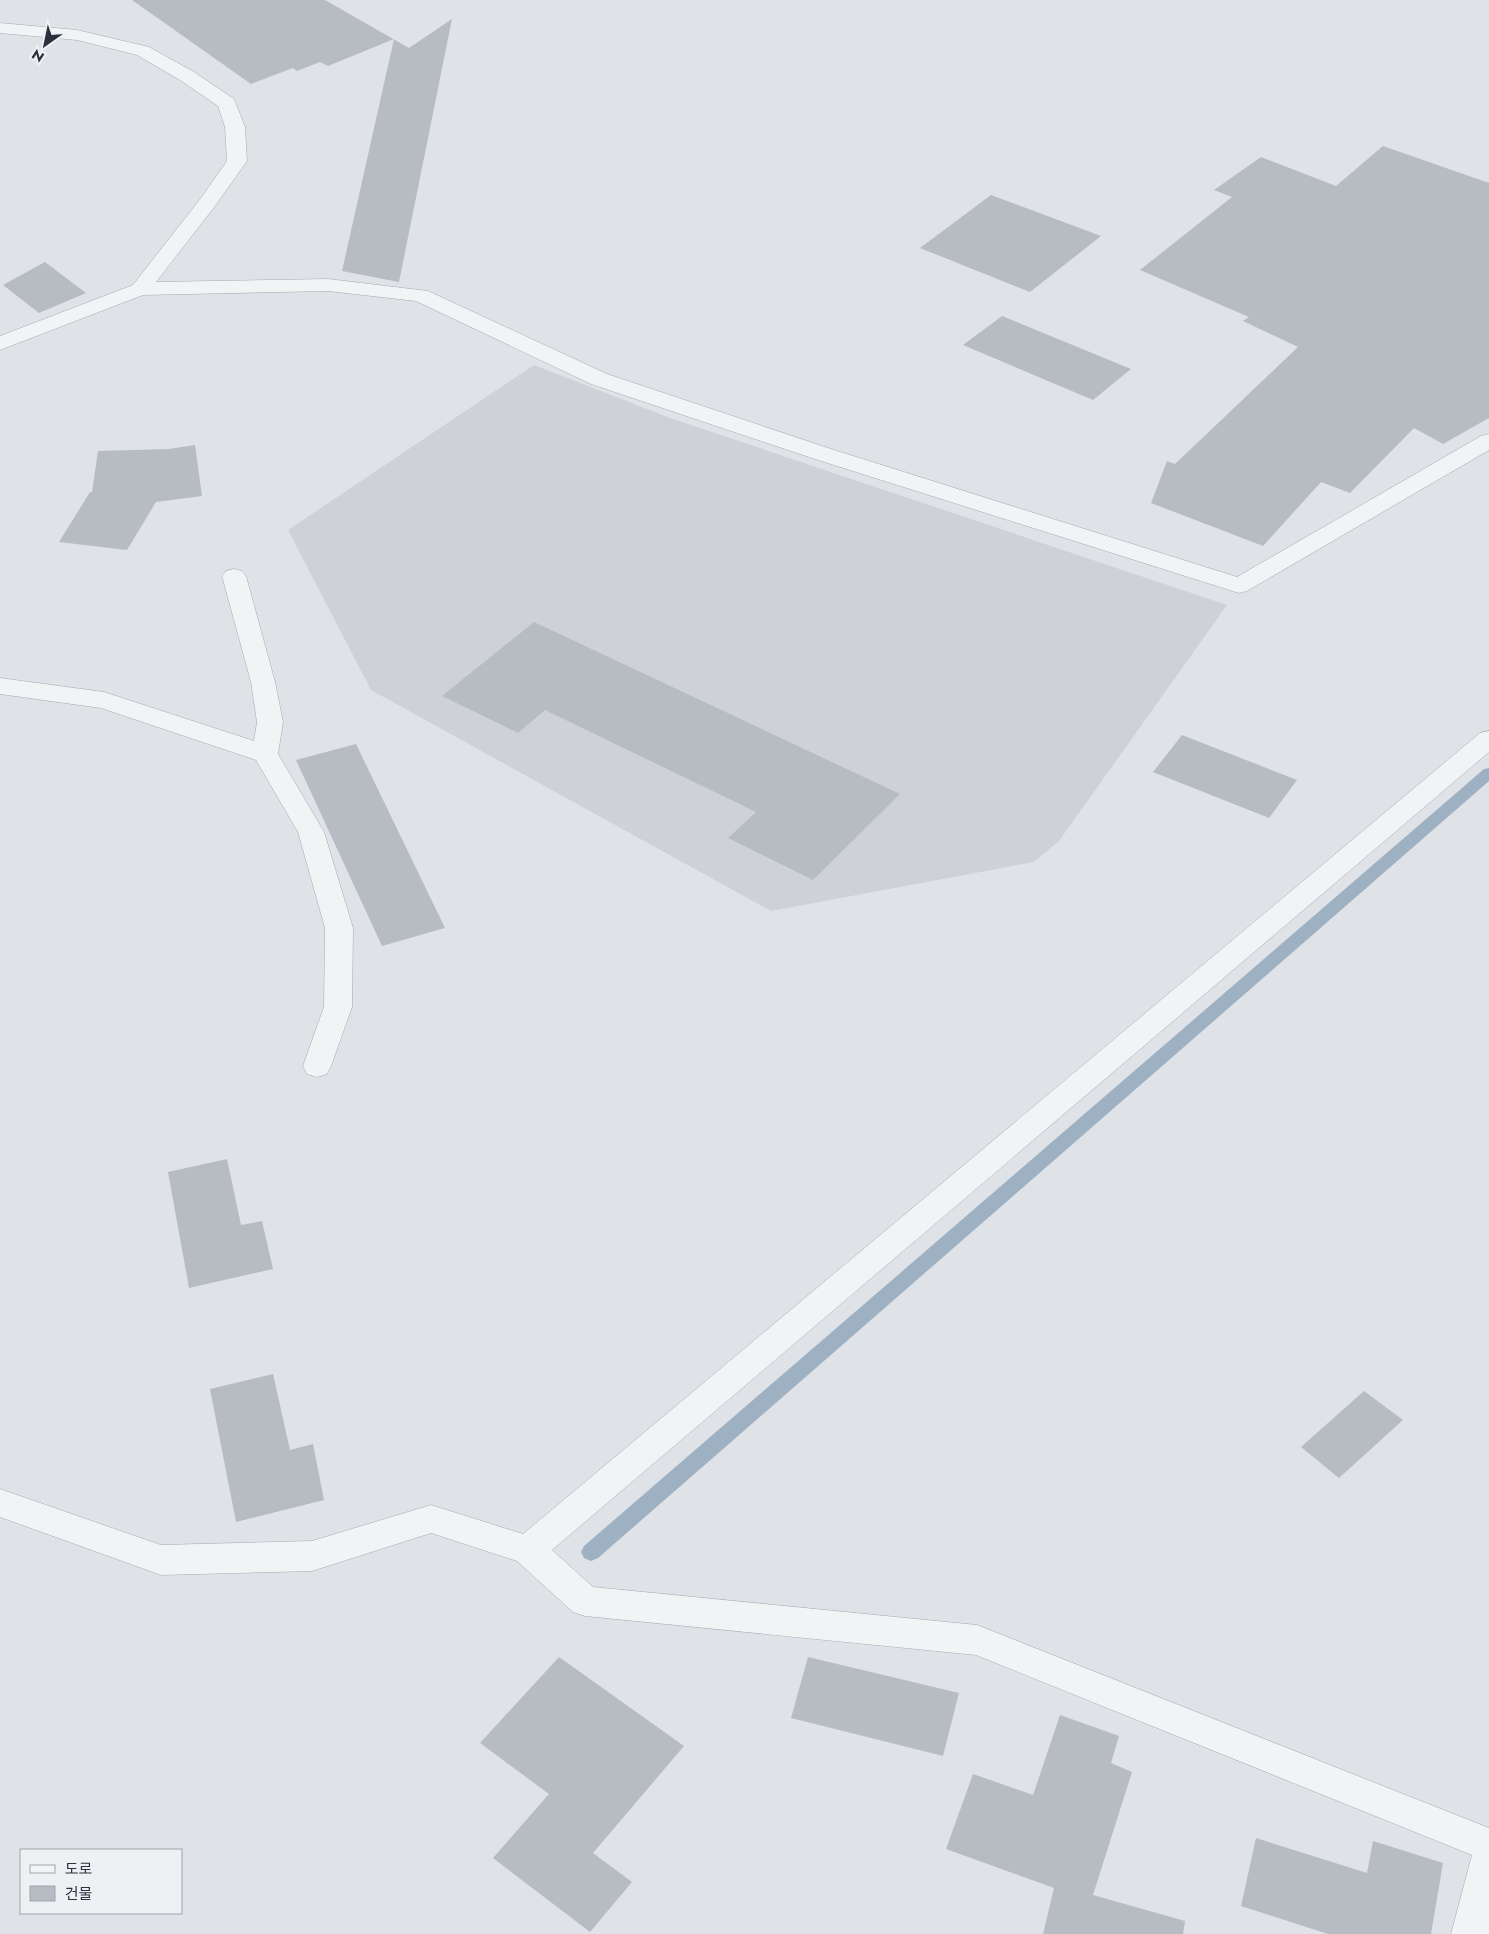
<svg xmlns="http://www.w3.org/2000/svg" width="1489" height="1934" font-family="Jost,'Noto Sans KR',sans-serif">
  <rect width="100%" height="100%" fill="#dfe2e7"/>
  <path fill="#ced2d8" d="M534,365L670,418L1227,605L1059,841L1034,862L771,911L371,690L288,530Z"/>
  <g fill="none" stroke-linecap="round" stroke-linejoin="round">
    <path fill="#9eb1c3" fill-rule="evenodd" d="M1489,768V781L598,1558L591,1561L584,1558L581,1552L584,1546L1484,769Z"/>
  </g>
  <path fill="#b7bcc3" d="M132,0H325L409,48L452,19L399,282L342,271L394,39L328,66L320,62L297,71L293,68L251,84Z
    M1383,146L1489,183V418L1443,444L1414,428L1350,493L1321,482L1263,546L1151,503L1167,461L1175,464L1298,347L1243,321L1249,317L1140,270L1232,197L1214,190L1261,157L1336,186Z
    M991,195L1101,236L1030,292L920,248Z
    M45,262L86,293L39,313L3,285Z
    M1002,316L1131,369L1093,400L963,345Z
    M195,445L202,496L156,502L127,550L59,542L90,492H92L98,451L169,449Z
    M534,622L900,794L813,880L728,838L756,812L545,710L518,733L442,696Z
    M1182,735L1297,780L1269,818L1153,772Z
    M356,744L445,928L382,946L296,760Z
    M227,1159L241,1225L262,1221L273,1269L189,1288L168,1172Z
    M273,1374L290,1450L313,1444L324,1500L236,1522L210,1389Z
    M1364,1391L1403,1420L1339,1478L1301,1447Z
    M559,1657L684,1746L593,1853L632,1882L590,1932L493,1858L549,1794L480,1743Z
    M808,1657L959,1693L943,1756L791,1718Z
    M1060,1715L1119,1736L1111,1763L1132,1772L1093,1895L1185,1921L1183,1934H1043L1054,1888L946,1849L973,1774L1033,1795Z
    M1256,1838L1367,1873L1373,1841L1443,1863L1431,1934H1328L1241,1906Z"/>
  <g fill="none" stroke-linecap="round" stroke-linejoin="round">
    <g stroke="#a5a9b0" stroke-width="1">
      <path id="minor" d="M0,23L77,30L149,47L194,72L234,99L245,127L247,161L215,206L156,282L328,279L428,291L607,374L831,449L1237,577L1481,436L1489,434V450L1247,591L1239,593L815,459L591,384L416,301L328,291L143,295L0,350V336L133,285L201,198L227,161L225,127L218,106L180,80L137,55L77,40L0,33Z
        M234,569L242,571L246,576L275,682L283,722L278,754L324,832L353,928L352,1007L331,1066L327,1074L317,1077L307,1074L303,1066L324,1007L325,928L298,832L256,760L101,708L0,694V678L104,692L254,741L257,722L251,682L222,576L226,571Z
        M1489,731V752L552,1550L593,1587L977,1625L1489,1828V1934H1451L1472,1855L976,1655L585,1616L573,1612L517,1561L431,1533L312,1571L161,1575L0,1517V1489L161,1545L312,1541L431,1505L523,1534L1480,733Z"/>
    </g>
    <use href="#minor" fill="#f1f3f5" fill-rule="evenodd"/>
  </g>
  <rect x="20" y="1849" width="162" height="65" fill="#eef1f4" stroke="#a0a4aa"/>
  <rect x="30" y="1865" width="25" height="8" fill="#f1f3f5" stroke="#a0a4aa"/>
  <text x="65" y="1874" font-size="15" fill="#2a313c">도로</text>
  <rect x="30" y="1886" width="25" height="15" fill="#b7bcc3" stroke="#a0a4aa"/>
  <text x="65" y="1899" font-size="15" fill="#2a313c">건물</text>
  <g transform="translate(45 45) rotate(213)" stroke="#eef1f4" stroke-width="4" paint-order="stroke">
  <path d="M0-4L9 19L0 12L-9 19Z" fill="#2a313c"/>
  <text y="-8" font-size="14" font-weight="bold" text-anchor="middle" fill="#2a313c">N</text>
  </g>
</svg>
